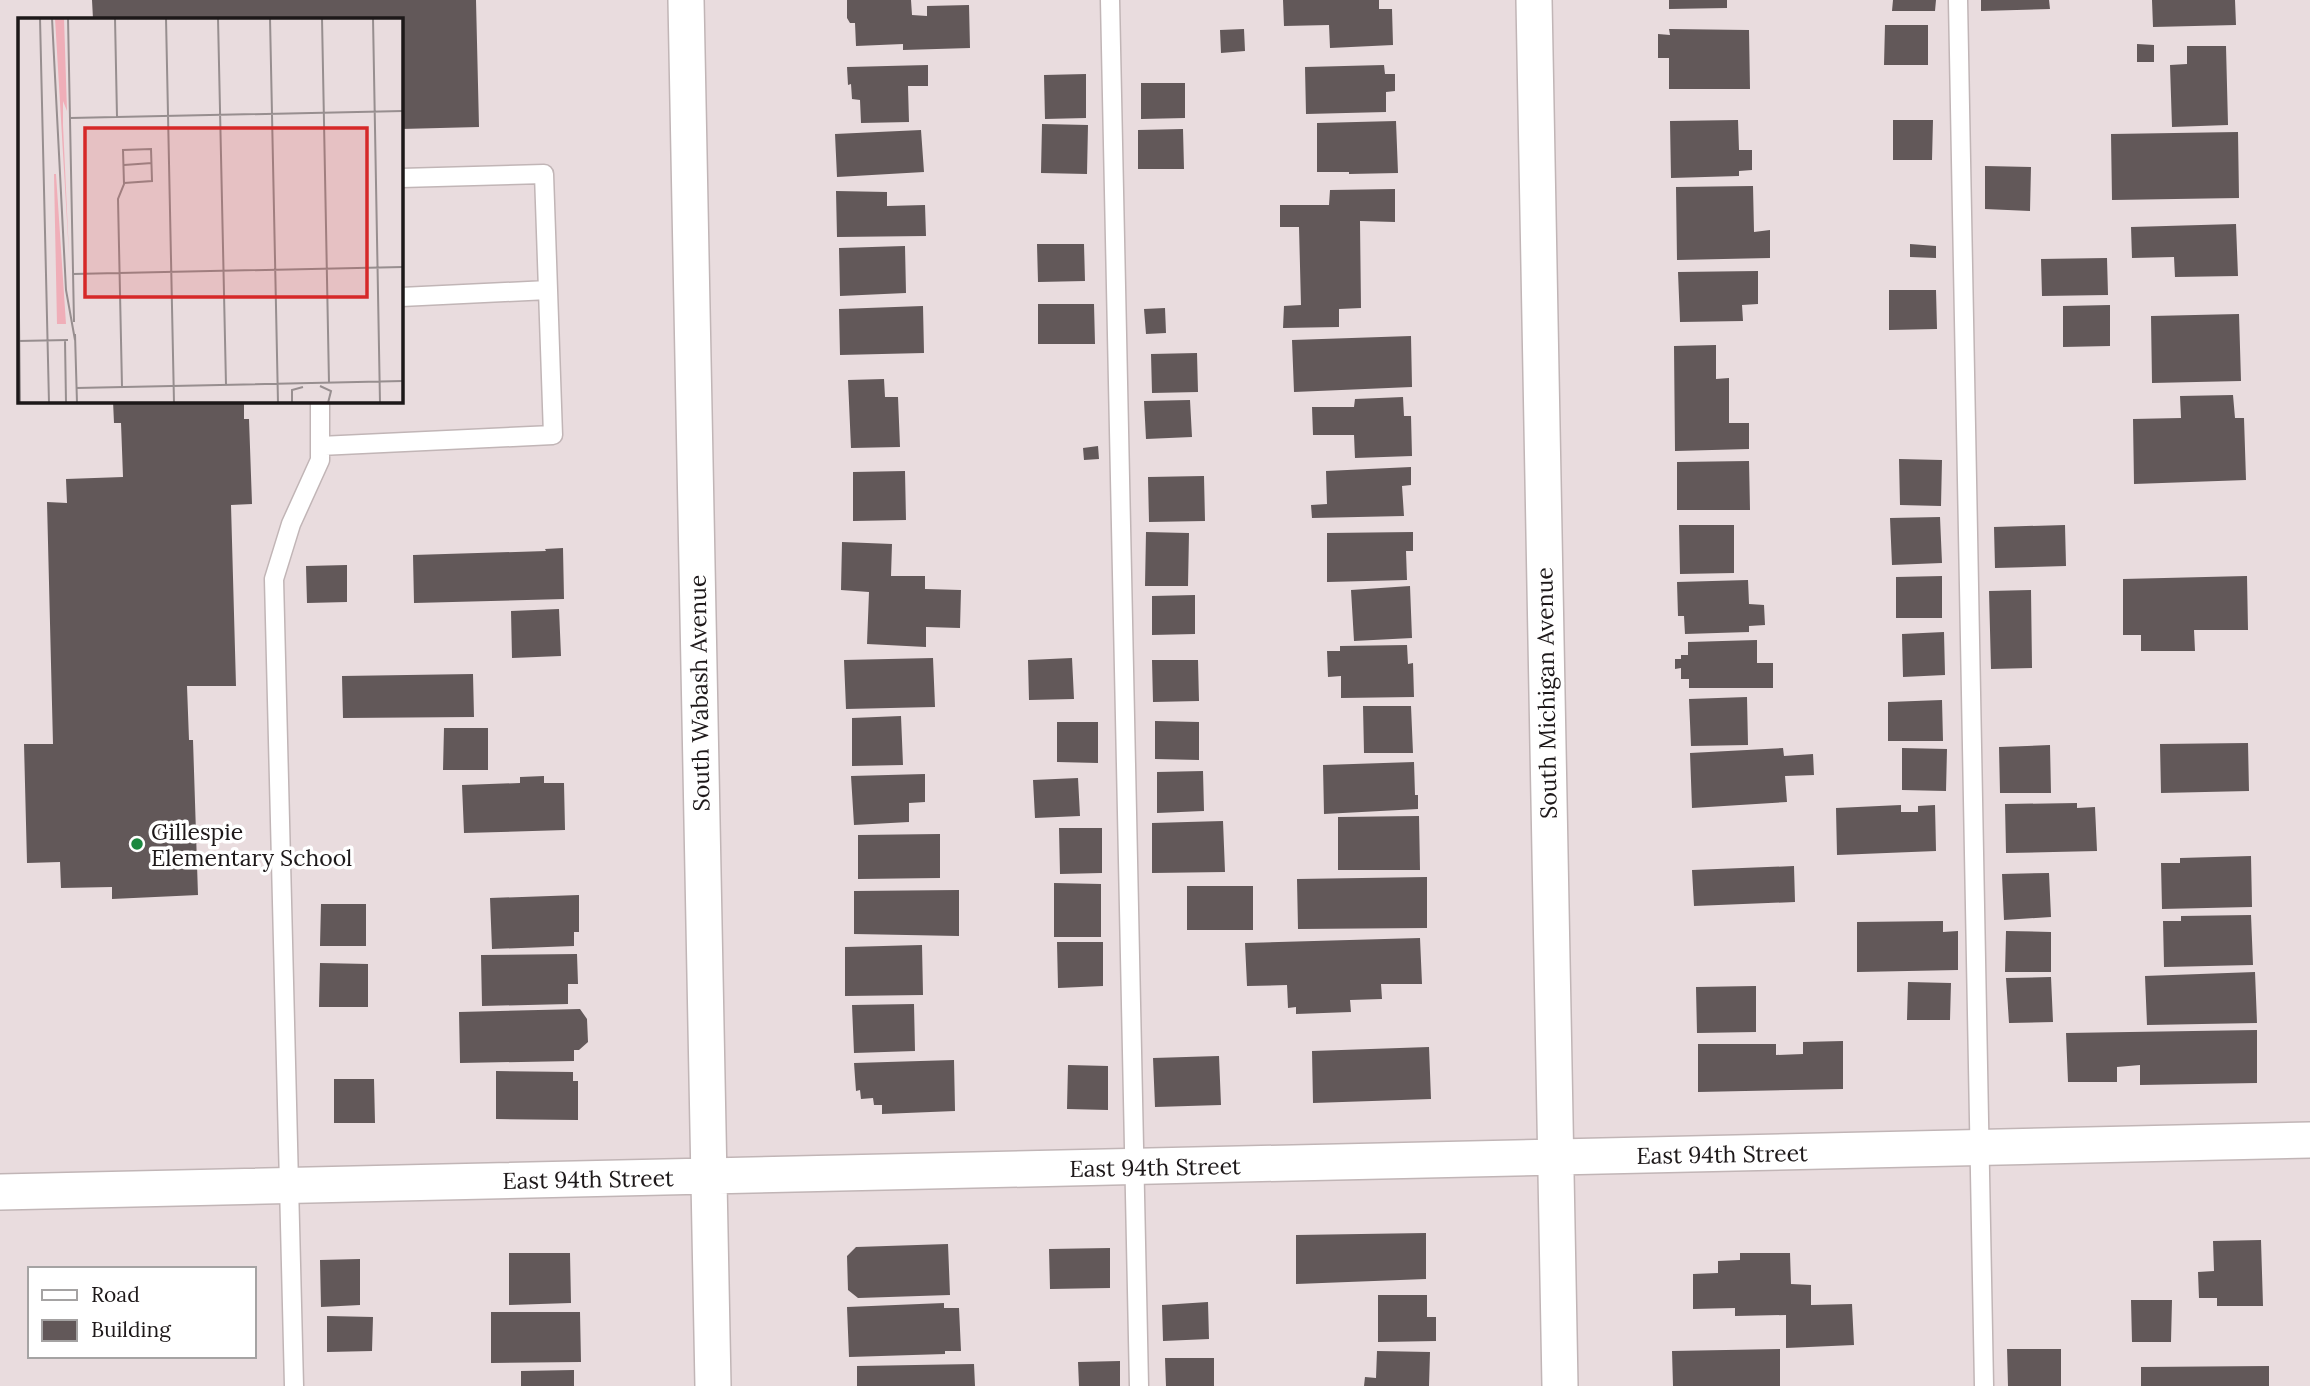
<svg xmlns="http://www.w3.org/2000/svg" width="2310" height="1386" font-family="Lora,serif">
  <rect width="100%" height="100%" fill="#e9dcde"/>
  <path fill="#625859" d="M92,0H476L479,127L401,129V19H93Z
    M847,0H911L912,15L927,16V6L969,5L970,48L903,50V44L856,46L855,23H850L847,18Z
    M1283,0H1379V9H1392L1393,45L1330,48L1329,25L1284,26Z
    M1669,0H1727V8L1669,9Z
    M1893,0H1936L1935,11H1892Z
    M1981,0H2049L2050,9L1981,11Z
    M2152,0H2235L2236,25L2153,27Z
    M1885,25H1928V65H1884Z
    M1244,29L1245,51L1221,53L1220,30Z
    M1669,29L1749,30L1750,89H1669V58H1658V34L1670,35Z
    M2137,44L2154,45V62H2137Z
    M2187,46H2226L2228,125L2172,127L2170,65L2187,64Z
    M928,65V86H908L909,122L861,123L860,100L852,99L851,84L848,85L847,67Z
    M1384,65L1385,74H1395V91L1386,92V112L1306,114L1305,67Z
    M1086,74V118L1045,119L1044,75Z
    M1141,83H1185V118L1141,119Z
    M1738,120L1739,150H1752V170L1739,171V176L1671,178L1670,121Z
    M1893,120H1933L1932,160H1893Z
    M1396,121L1398,173L1349,174V172H1317V123Z
    M1042,124L1088,125L1087,174L1041,173Z
    M1183,129L1184,169H1138V130Z
    M921,130L924,172L837,177L835,134Z
    M2238,132L2239,198L2112,200L2111,134Z
    M1985,166L2031,167L2030,211L1985,209Z
    M1753,186L1754,232L1770,230V258L1677,260L1676,187Z
    M1395,189V222L1360,221L1361,308L1339,309V327L1283,328L1284,306L1301,305L1299,227H1280V205H1329L1330,190Z
    M836,191L887,192V206L925,205L926,236L837,237Z
    M2236,224L2238,276L2175,277L2174,257L2132,258L2131,227Z
    M1037,244H1084L1085,281L1038,282Z
    M1910,244L1936,246V258L1910,257Z
    M905,246L906,293L840,296L839,248Z
    M2107,258L2108,295L2042,296L2041,259Z
    M1758,271V304L1742,305L1743,321L1680,322L1678,272Z
    M1889,290H1936L1937,329L1889,330Z
    M1038,304H1094L1095,344H1038Z
    M2110,305V346L2063,347V306Z
    M923,306L924,353L840,355L839,309Z
    M1165,308L1166,333L1146,334L1144,309Z
    M2239,314L2241,381L2152,383L2151,316Z
    M1411,336L1412,387L1294,392L1292,340Z
    M1716,345V379L1729,378V423H1749V449L1675,451L1674,346Z
    M1197,353L1198,392L1152,393L1151,354Z
    M884,379L885,397H898L900,447L851,448L848,380Z
    M2233,395L2235,418H2244L2246,480L2134,484L2133,419L2181,418L2180,396Z
    M1403,397L1404,416H1411L1412,456L1355,458L1354,435H1313L1312,407H1354L1355,399Z
    M1190,400L1192,437L1146,439L1144,401Z
    M113,401H244V419H249L252,504L231,505L236,686H187L189,740H193L198,895L112,899V887L61,888L60,862L27,863L24,744H53L47,502L67,503L66,479L123,477L121,423H114Z
    M1098,446L1099,459L1084,460L1083,448Z
    M1899,459L1942,460L1941,506L1900,505Z
    M1749,461L1750,510H1677V462Z
    M1411,467V485L1402,486L1404,516L1312,518L1311,505L1327,504L1326,471Z
    M905,471L906,520L853,521V472Z
    M1204,476L1205,521L1149,522L1148,477Z
    M1940,517L1942,563L1892,565L1890,518Z
    M1679,525H1734V573L1680,574Z
    M2065,525L2066,566L1995,568L1994,527Z
    M1146,532L1189,533L1188,586H1145Z
    M1413,532V551H1406L1407,580L1327,582V533Z
    M842,542L892,544L891,576H925V589L961,590L960,628L926,627V647L867,644L869,592L841,590Z
    M563,548L564,599L414,603L413,555L546,551L545,549Z
    M347,565V602L307,603L306,566Z
    M1942,576V618H1896V577Z
    M2247,576L2248,630H2194L2195,651H2141V635H2123V579Z
    M1748,580L1749,604L1764,605L1765,625L1749,626V632L1685,634L1684,616H1678L1677,582Z
    M1410,586L1412,638L1354,641L1351,590Z
    M2031,590L2032,668L1991,669L1989,591Z
    M1195,595V634L1152,635V596Z
    M559,609L561,656L512,658L511,611Z
    M1944,632L1945,675L1903,677L1902,634Z
    M1757,640V663H1773V688H1689V679H1681V668L1675,669V659H1681V655H1688V642Z
    M1407,645L1408,664L1413,663L1414,697L1341,698V676L1328,677L1327,651H1340V646Z
    M933,658L935,707L846,709L844,660Z
    M1072,658L1074,699L1029,700L1028,660Z
    M1152,660H1198L1199,701L1153,702Z
    M473,674L474,717L343,718L342,676Z
    M1747,697L1748,745L1691,746L1689,699Z
    M1942,700L1943,741H1888V702Z
    M1363,706H1411L1413,753H1364Z
    M901,716L903,765L852,766V718Z
    M1155,721L1199,722V760L1155,759Z
    M1057,722H1098V763L1057,762Z
    M444,728H488V770H443Z
    M2248,743L2249,791L2161,793L2160,744Z
    M2050,745L2051,793H2000L1999,747Z
    M1783,748L1784,756L1813,754L1814,775L1785,776L1787,802L1692,808L1690,753Z
    M1902,748L1947,749L1946,791L1902,790Z
    M1414,762L1415,795H1418V809L1324,814L1323,765Z
    M1203,771L1204,811L1157,813V772Z
    M925,774V802L909,803V822L854,825L851,776Z
    M544,776V783H564L565,830L464,833L462,785L520,783V777Z
    M1078,778L1080,816L1035,818L1033,780Z
    M2077,803V808L2095,807L2097,851L2006,853L2005,804Z
    M1901,805V812H1918V806L1935,805L1936,851L1837,855L1836,808Z
    M1419,816L1420,870H1338V817Z
    M1223,821L1225,872L1152,873V823Z
    M1059,828H1102V873L1060,874Z
    M940,834V878L858,879V835Z
    M2251,856L2252,907L2162,909L2161,863H2180V858Z
    M1794,866L1795,902L1694,906L1692,870Z
    M2049,873L2051,917L2004,920L2002,874Z
    M1427,877V928L1298,929L1297,879Z
    M1054,883L1101,884V937H1054Z
    M1187,886H1253V930H1187Z
    M959,890V936L854,934V891Z
    M579,895V932H574V946L492,949L490,898Z
    M321,904H366V946H320Z
    M2251,915L2253,965L2164,967L2163,921H2181V916Z
    M1943,921V932L1958,931V970L1857,972V922Z
    M2006,931L2051,932V972H2005Z
    M1420,938L1422,984H1381L1382,999L1350,1000L1351,1012L1296,1014V1007L1288,1008L1287,985L1247,986L1245,943Z
    M1057,942H1103V986L1058,988Z
    M922,945L923,995L845,996V947Z
    M577,954L578,984H568V1004L482,1006L481,955Z
    M320,963L368,964V1007H319Z
    M2255,972L2257,1023L2147,1025L2145,976Z
    M2051,977L2053,1022L2009,1023L2006,978Z
    M1908,982L1951,983L1950,1020H1907Z
    M1756,986V1032L1697,1033L1696,987Z
    M914,1004L915,1051L854,1053L852,1005Z
    M580,1009L587,1019L588,1042L579,1050H574V1061L460,1063L459,1012Z
    M2257,1030V1083L2140,1085V1065L2117,1067V1082H2068L2066,1033Z
    M1843,1041V1089L1698,1092V1044H1776V1055L1803,1054V1042Z
    M1429,1047L1431,1099L1313,1103L1312,1051Z
    M1219,1056L1221,1105L1155,1107L1153,1058Z
    M954,1060L955,1111L882,1114V1105H874L873,1098L861,1099L860,1090L856,1091L854,1063Z
    M1068,1065L1108,1066V1110L1067,1109Z
    M496,1071L573,1072V1081H578V1120L496,1119Z
    M334,1079H374L375,1123H334Z
    M1426,1233V1279L1296,1284V1235Z
    M2261,1240L2263,1306H2217V1298H2199L2198,1272L2214,1271L2213,1241Z
    M948,1244L950,1295L858,1298L848,1290L847,1256L856,1247Z
    M1110,1248V1288L1050,1289L1049,1249Z
    M509,1253H570L571,1303L509,1305Z
    M1740,1253H1790L1791,1284L1811,1285V1305L1852,1304L1854,1345L1786,1348V1315L1735,1316V1308L1693,1309V1274L1718,1273V1261L1740,1260Z
    M360,1259V1305L321,1307L320,1260Z
    M1378,1295H1427V1317H1436V1341L1378,1342Z
    M2131,1300H2172L2171,1342H2132Z
    M1208,1302L1209,1339L1163,1341L1162,1305Z
    M944,1303V1308H959L961,1351H945V1354L849,1357L847,1307Z
    M491,1312H580L581,1362L491,1363Z
    M327,1316L373,1317L372,1351L327,1352Z
    M1780,1349V1386H1673L1672,1351Z
    M2007,1349H2061V1386H2008Z
    M1377,1351L1430,1352L1429,1386H1364L1365,1377L1376,1378Z
    M1165,1358H1214V1386H1166Z
    M1120,1361V1386H1079L1078,1362Z
    M974,1364L975,1386H857V1366Z
    M2269,1366V1386H2141V1367Z
    M574,1370V1386H521V1371Z"/>
  <g fill="none" stroke-linecap="round" stroke-linejoin="round">
    <g stroke="#c1b5b6" stroke-width="21">
      <path id="lane" d="M1110,0L1139,1386
        M1958,0L1984,1386
        M401,297L548,290
        M320,446L553,435L544,174L401,178
        M294,1386L274,579L291,524L320,460V401"/>
    </g>
    <g stroke="#c1b5b6" stroke-width="38">
      <path id="street" d="M686,0L713,1386
        M1534,0L1560,1386
        M0,1192L2310,1140"/>
    </g>
    <use href="#lane" stroke="#fff" stroke-width="18"/>
    <use href="#street" stroke="#fff" stroke-width="35"/>
  </g>
  <circle fill="#1b883f" stroke="#fff" stroke-width="2.5" cx="137" cy="844" r="7"/>
  <g text-anchor="middle" dominant-baseline="central" stroke-width="7" stroke-linejoin="round" paint-order="stroke">
    <g font-size="23" fill="#1d1819" stroke="#fff">
      <text transform="translate(699 693) rotate(-91)">South Wabash Avenue</text>
      <text transform="translate(1546 693) rotate(-91)">South Michigan Avenue</text>
      <text transform="translate(1722 1154) rotate(-1)">East 94th Street</text>
      <text transform="translate(1155 1167) rotate(-1)">East 94th Street</text>
      <text transform="translate(588 1179) rotate(-1)">East 94th Street</text>
    </g>
    <g font-size="23" fill="#1d1819" stroke="#fff" text-anchor="start">
      <text x="151" y="831">Gillespie<tspan x="151" dy="26">Elementary School</tspan></text>
    </g>
  </g>
  <g transform="translate(18 18)">
    <rect width="385" height="385" fill="#e9dcde"/>
    <path d="M37,0H46L49,93L45,83V107L51,237ZM36,156H38L48,306H39Z" fill="#efaeb8"/>
    <path fill="none" stroke="#978e8f" stroke-width="2" d="M22,0L31,385M34,0L48,272L57,322M50,0L56,304M97,0L99,99M148,0L156,385M200,0L208,367M252,0L260,385M304,0L311,365M355,0L362,385M52,100L385,93M106,147L134,145M0,213L2,385M55,256L385,249M57,316L59,385M47,322L48,385M0,323L50,322M302,368L313,373L310,385M104,369L100,181L106,166L105,132L133,131L134,163L106,165M58,370L385,363M274,385V372L285,369"/>
    <path fill="#d62828" fill-opacity="0.15" stroke="#d62828" stroke-width="3.5" d="M67,110H349V279H67Z"/>
    <rect width="385" height="385" fill="none" stroke="#1d1819" stroke-width="3.5"/>
  </g>
  <rect x="28" y="1267" width="228" height="91" fill="#ffffff" stroke="#a5a3a3" stroke-width="2"/>
  <rect x="42" y="1290" width="35" height="10" fill="#ffffff" stroke="#a5a3a3" stroke-width="2"/>
  <text x="91" y="1302" font-size="21" fill="#1d1819">Road</text>
  <rect x="42" y="1320" width="35" height="21" fill="#625859" stroke="#a5a3a3" stroke-width="2"/>
  <text x="91" y="1337" font-size="21" fill="#1d1819">Building</text>
</svg>
